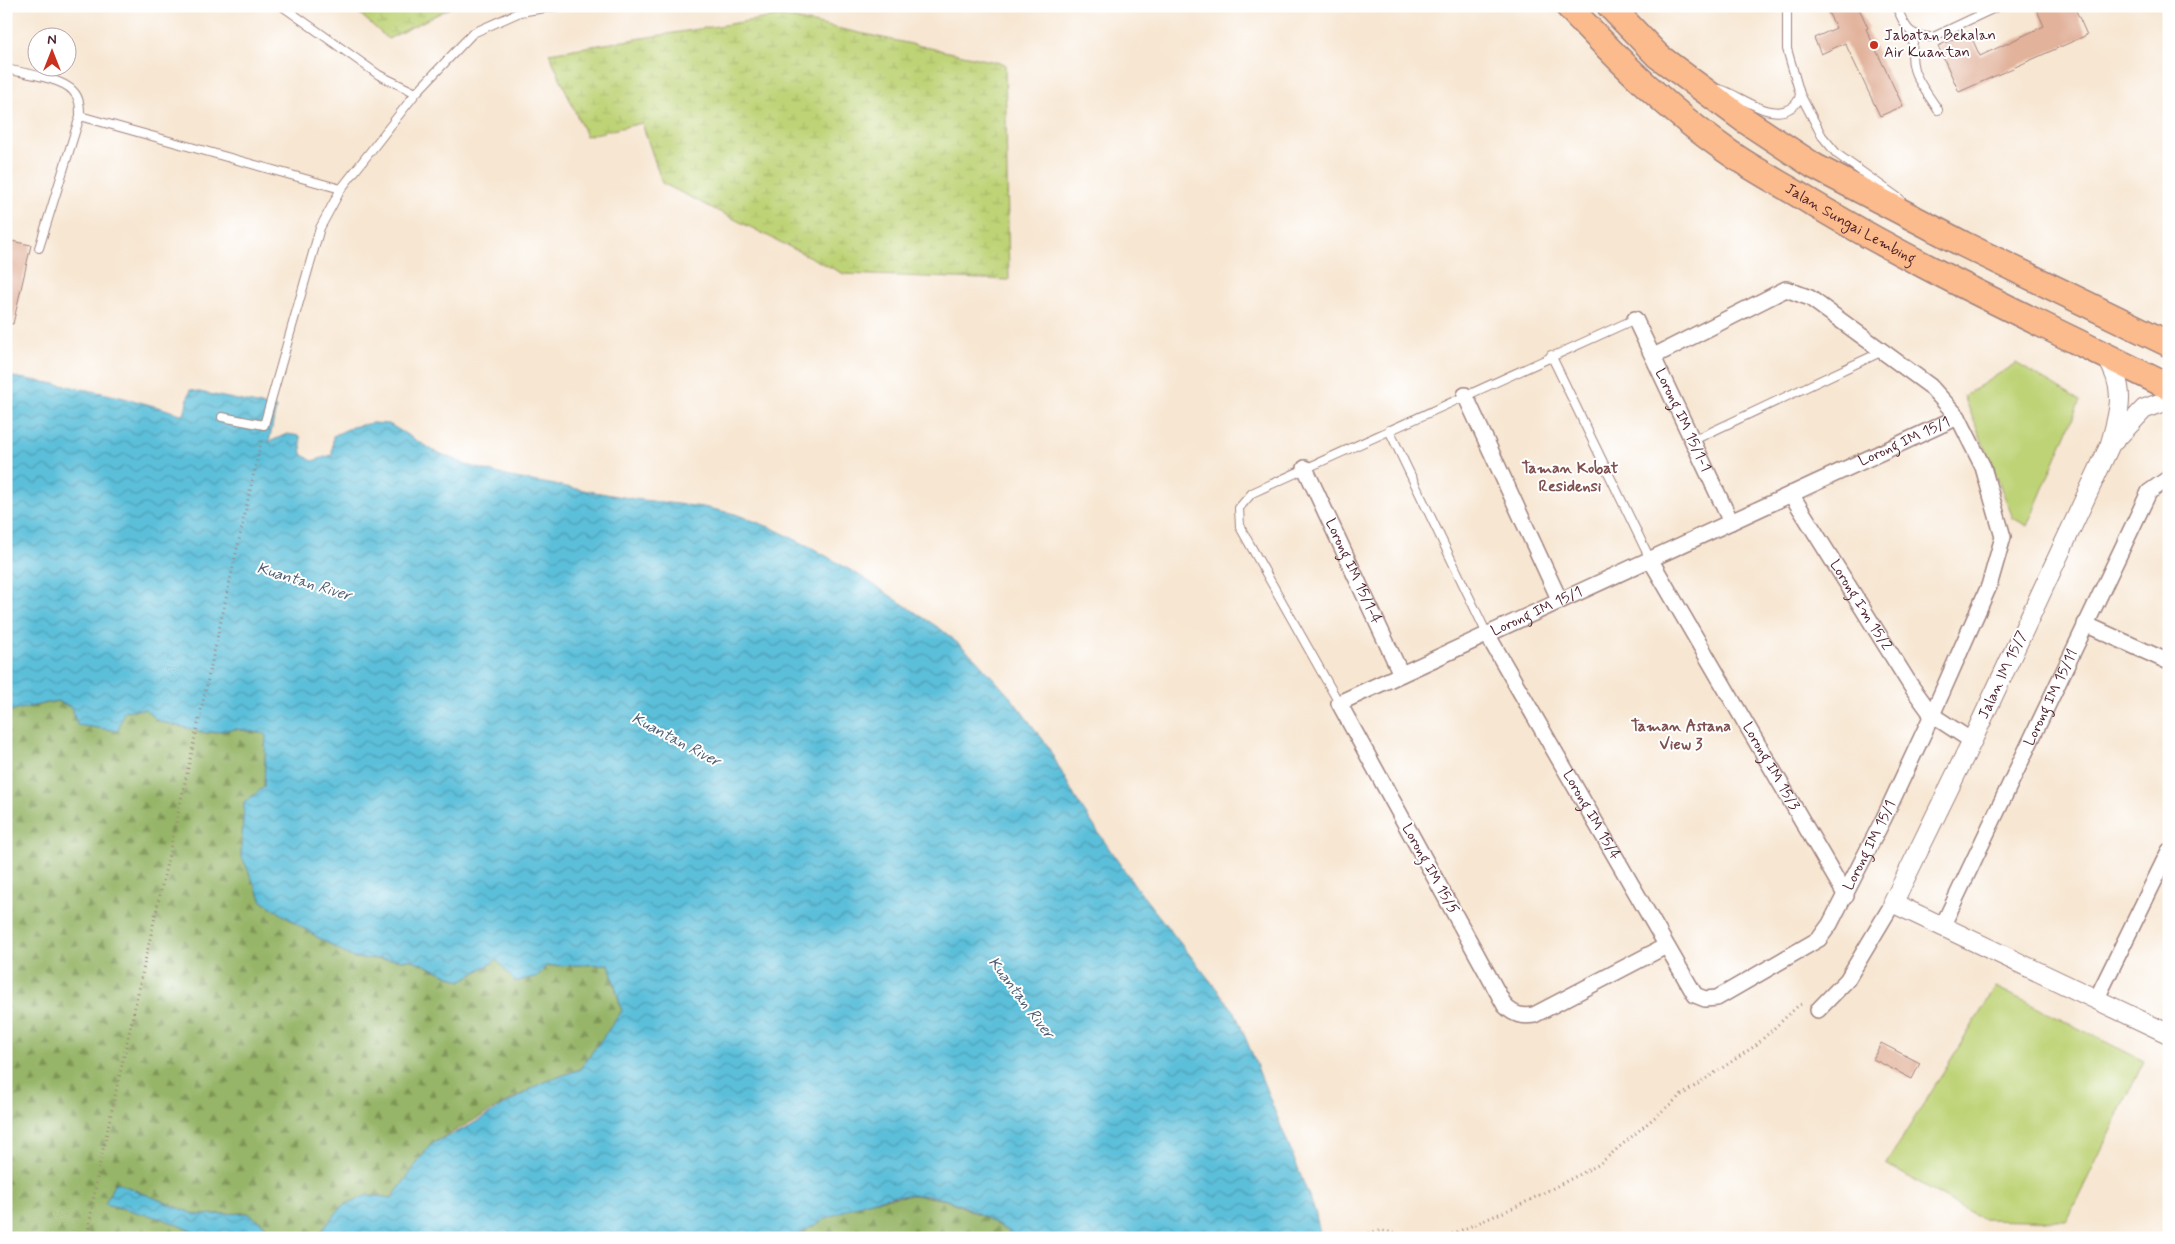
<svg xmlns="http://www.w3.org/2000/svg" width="2175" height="1244" font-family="Mynerve,sans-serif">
  <defs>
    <pattern id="forest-firs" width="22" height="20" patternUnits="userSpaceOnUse" patternTransform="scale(1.25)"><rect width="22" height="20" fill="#96b567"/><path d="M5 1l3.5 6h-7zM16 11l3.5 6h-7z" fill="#7c9355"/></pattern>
    <pattern id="wetland-marsh" width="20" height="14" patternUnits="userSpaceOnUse" patternTransform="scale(1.25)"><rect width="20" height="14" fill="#bed376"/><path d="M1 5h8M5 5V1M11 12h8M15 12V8" fill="none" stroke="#a5b566"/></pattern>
    <pattern id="water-waves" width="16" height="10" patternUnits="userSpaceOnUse" patternTransform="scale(1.25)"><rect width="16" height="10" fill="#5cbfda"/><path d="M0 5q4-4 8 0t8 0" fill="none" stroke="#4e9bb1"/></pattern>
  </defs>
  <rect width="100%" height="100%" fill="#fff"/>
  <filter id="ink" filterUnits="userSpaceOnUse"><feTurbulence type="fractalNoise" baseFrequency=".02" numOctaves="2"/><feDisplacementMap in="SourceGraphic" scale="10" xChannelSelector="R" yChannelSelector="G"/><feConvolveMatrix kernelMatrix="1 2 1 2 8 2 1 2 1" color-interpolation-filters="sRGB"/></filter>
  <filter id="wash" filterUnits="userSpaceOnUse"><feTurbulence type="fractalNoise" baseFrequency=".0096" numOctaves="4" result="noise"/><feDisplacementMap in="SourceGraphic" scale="20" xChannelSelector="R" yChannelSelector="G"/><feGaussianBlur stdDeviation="1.12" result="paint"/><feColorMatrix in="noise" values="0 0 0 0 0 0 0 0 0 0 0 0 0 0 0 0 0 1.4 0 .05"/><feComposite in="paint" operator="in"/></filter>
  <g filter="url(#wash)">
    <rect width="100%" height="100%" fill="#f7e6d1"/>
    <path fill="#bed376" stroke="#847950" d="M2016,363L2080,401L2027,526L2013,518L1964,396Z
      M1996,987L2144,1061L2067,1221L1982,1219L1886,1164Z"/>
    <path fill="url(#forest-firs)" stroke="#706a49" d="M57,701C83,713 117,712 146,709L158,721L207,733L236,729L266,734L264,787L244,803L241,855L262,901L312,934L353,958L413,960L461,981L497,960L546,966L609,964L622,1011L580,1069L540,1084L431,1144L392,1198L368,1195L342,1206L316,1238H282L248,1213L196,1215L115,1182L106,1204L163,1219L209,1238H6V712Z
      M913,1195L947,1200L987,1218L1017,1238H793C810,1227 828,1214 848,1207C868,1200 892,1198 913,1195Z"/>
    <path fill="url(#wetland-marsh)" stroke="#847950" d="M351,6H454L388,39Z
      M780,16L1005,64L1009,280L844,274L662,183L642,123L586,136L549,53Z"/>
    <path fill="url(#water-waves)" stroke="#536f82" d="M6,376C67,385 126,396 184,415L190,390L276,408L269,442L287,434L300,436L302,454L312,461L332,455L333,436L352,427L372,423L389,424L434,451L467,465L510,477L634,499L703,507L735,514L772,528L814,549L862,577L942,630L974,657L1012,699L1047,745L1076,799L1112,853L1139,891L1235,1012L1315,1211L1321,1238H1017C995,1223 972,1208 947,1200C893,1184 837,1210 793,1238H316L342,1206L368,1195L392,1198L431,1144L469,1126L540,1084L580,1069L622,1011L609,964L546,966L538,976L515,982L497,960L461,981L413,960L353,958L312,934L262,901L241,855L244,803L264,787L266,734L236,729L207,733L158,721L145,709L124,711L118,731L77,725L72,708L57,701L6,712Z
      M115,1182L196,1215L248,1213L282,1238H209L163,1219L105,1204Z"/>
    <g id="blocks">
      <path fill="#e2b29b" d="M1825,6H1858L1868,28L1866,29L1903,106L1880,116L1845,43L1821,54L1814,38L1836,28Z
        M2035,6H2074L2087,35L1959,92L1938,46L1969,32L1980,56L2044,26Z
        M6,240L31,245L13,324L6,323Z
        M1881,1043L1920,1063L1912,1079L1873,1059Z"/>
    </g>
  </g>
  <g filter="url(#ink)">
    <use href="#blocks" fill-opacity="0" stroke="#a0827e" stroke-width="1"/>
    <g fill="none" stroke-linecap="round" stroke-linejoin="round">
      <g stroke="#a0827e" stroke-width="10">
        <path id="service" d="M282,6L379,75L416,93
          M1787,6V49L1800,94L1822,136L1837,154L1900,199
          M1896,6C1906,27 1907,37 1933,37L1999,6
          M1914,35C1907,73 1919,80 1938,110
          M6,69C23,73 62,78 73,91C80,98 80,107 80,116L39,248
          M1719,89C1740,94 1770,123 1792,107C1797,104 1799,100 1800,94
          M80,116L341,189
          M1551,355L1650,559
          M222,417L264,425L320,228L341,189L416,93L473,33L520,12L557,6
          M1389,430L1487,634
          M1694,440L1883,351
          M1339,703L1240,527L1239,508L1252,493L1635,319"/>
      </g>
      <g stroke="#a0827e" stroke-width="18">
        <g id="minor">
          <path id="s1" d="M1635,319L1731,522"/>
          <path d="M1465,395L1560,601"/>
          <path id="s2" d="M1305,468L1401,674"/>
          <path id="s3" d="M1791,494L1911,686L1932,715L1972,741"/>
          <path id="s4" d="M1650,559L1846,896"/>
          <path d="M2085,624L2169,662"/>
          <path id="s5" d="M1487,634L1695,995L1705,999L1717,998L1819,939L1830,924L1884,818L1932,715L1989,586L2003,537L1983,467L1958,417L1930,386L1810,298L1786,289L1654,356"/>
          <path id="s6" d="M1942,927L2149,492L2169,478"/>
          <path id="s7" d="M1666,946L1534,1015C1522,1017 1514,1015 1505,1006L1339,703L1958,417"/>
          <path d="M2096,1000L2169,851"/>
          <path d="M1818,1010L1847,980L1893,903"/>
        </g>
      </g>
      <g stroke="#a0827e" stroke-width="21">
        <path id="tertiary" d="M2105,355C2127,388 2120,410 2110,445L1972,741L1893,903L2169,1034
          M2114,441L2144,409L2169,400"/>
      </g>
      <g stroke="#a0827e" stroke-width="28">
        <g id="primary">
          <path id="s8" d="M1568,6C1617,59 1668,110 1727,151C1748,166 1772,179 1794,192C1914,266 2043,324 2169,387"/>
          <path d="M1610,6L1658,56L1743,119L1814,166L1963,244L2169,344"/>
        </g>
      </g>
      <path stroke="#a0827e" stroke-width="3" stroke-dasharray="1 4" stroke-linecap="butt" d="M87,1238L98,1172L262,437
        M1360,1238C1377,1226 1392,1232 1410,1238
        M1443,1238L1520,1205L1598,1165L1680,1096L1755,1046L1799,1005L1802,1004"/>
      <use href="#service" stroke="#fff" stroke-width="8"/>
      <use href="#minor" stroke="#fff" stroke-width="15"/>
      <use href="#tertiary" stroke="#fff" stroke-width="19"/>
      <use href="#primary" stroke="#fbbb8c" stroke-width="25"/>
    </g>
  </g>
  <circle fill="#c8321e" stroke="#fff" stroke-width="2" cx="1874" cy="45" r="5"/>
  <g text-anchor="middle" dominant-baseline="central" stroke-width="4" stroke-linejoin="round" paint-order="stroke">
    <g font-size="15" fill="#4a1f2b" stroke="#fff" text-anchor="start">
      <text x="1884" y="36">Jabatan Bekalan<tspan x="1884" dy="17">Air Kuantan</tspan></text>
    </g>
    <g font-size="15" fill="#4a1f2b" stroke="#fff">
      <text stroke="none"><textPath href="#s8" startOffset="359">Jalan Sungai Lembing</textPath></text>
      <text stroke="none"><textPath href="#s1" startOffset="112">Lorong IM 15/1-1</textPath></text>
      <text stroke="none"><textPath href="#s7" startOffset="1149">Lorong IM 15/1</textPath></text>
      <text stroke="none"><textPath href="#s2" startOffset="114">Lorong IM 15/1-4</textPath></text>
      <text stroke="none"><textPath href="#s3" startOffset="131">Lorong Im 15/2</textPath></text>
      <text stroke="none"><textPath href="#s7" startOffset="744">Lorong IM 15/1</textPath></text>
      <text transform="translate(2003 675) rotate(-65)">Jalan IM 15/7</text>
      <text stroke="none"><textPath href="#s6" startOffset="254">Lorong IM 15/11</textPath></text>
      <text stroke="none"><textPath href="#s4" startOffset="240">Lorong IM 15/3</textPath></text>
      <text stroke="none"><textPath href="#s5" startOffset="209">Lorong IM 15/4</textPath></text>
      <text stroke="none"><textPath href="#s5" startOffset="664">Lorong IM 15/1</textPath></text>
      <text transform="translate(1430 869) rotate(61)">Lorong IM 15/5</text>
    </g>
    <g font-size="16" font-weight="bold" fill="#7f5252" stroke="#fff">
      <text x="1570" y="468">Taman Kobat<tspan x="1570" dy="18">Residensi</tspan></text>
      <text x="1681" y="726">Taman Astana<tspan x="1681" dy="18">View 3</tspan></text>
    </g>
    <g font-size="16" font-style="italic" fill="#515f71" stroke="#fff">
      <text transform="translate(304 582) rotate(17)">Kuantan River</text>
      <text transform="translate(676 740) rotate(28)">Kuantan River</text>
      <text transform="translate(1021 998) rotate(53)">Kuantan River</text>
    </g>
  </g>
  <rect width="2175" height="1244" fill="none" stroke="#fff" stroke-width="25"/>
  <g transform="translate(52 52)"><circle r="24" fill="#ffffff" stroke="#b7a5aa"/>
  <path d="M0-4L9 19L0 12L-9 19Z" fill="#c8321e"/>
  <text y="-8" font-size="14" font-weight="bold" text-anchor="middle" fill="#4a1f2b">N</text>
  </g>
</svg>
